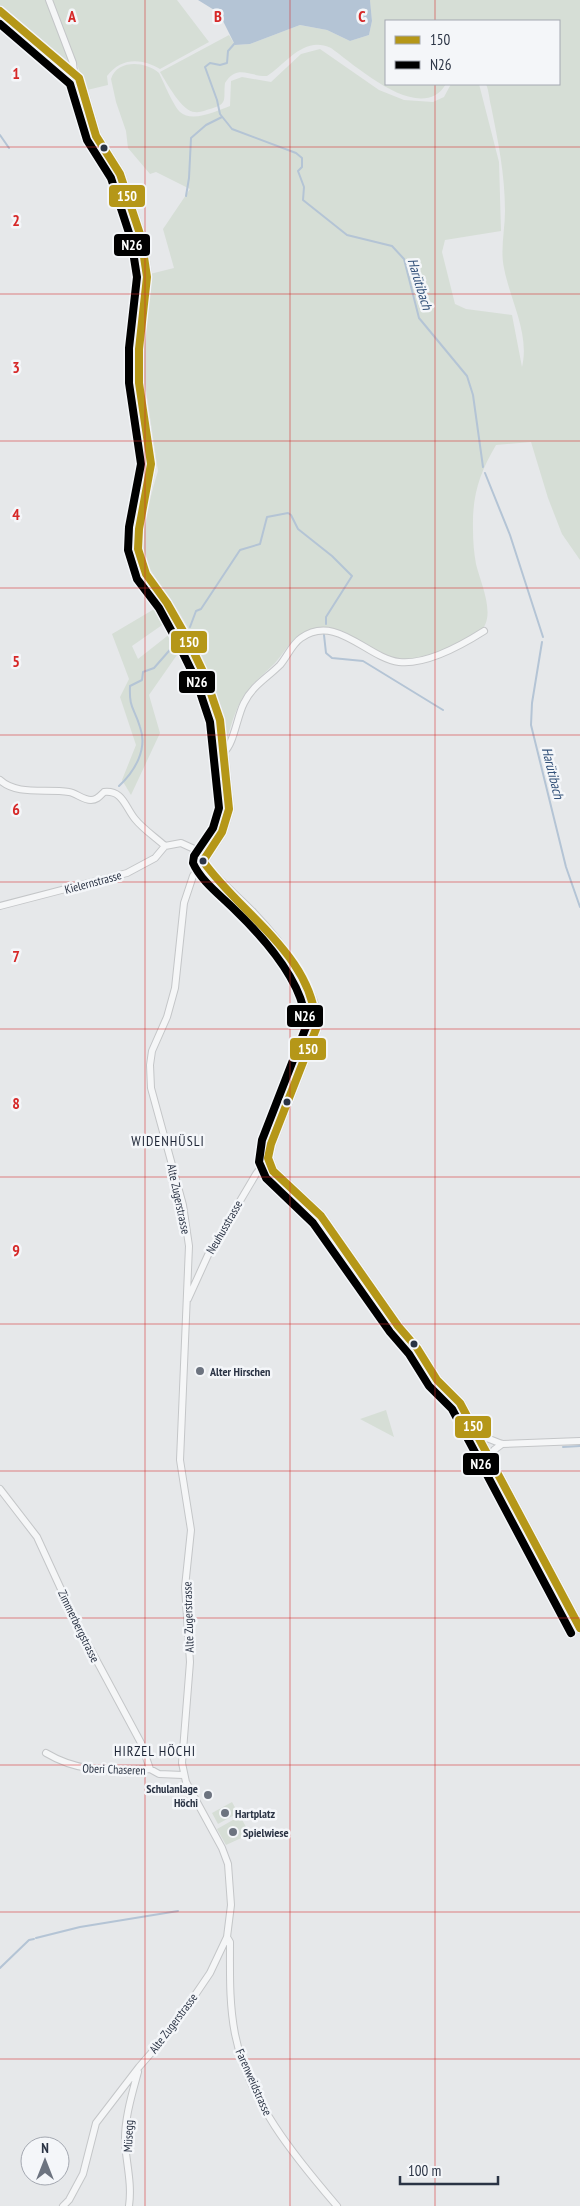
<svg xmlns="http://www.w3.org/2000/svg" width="580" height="2206" font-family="'PT Sans Narrow',sans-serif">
  <rect width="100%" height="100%" fill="#e6e8ea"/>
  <path fill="#d6ded6" d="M0,0H45L70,61L68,64L13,19L0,5Z
    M52,0H177L209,42L160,69C142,58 121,57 107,76L108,85L87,90Z
    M370,0H580V560L562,534L548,498L531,442L496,445C479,474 472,496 473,530C473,542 474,553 476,564C480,582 498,618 479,632C465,643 428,659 410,660C404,660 396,658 391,657C357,647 340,614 301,634C292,638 282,656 274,664C265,673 255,681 247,691C237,704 231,724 227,740C220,694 203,652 179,612C171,598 149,571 144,557C139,539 152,490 158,471L143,370L150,274L174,268L163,229L190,189L156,172L150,174L128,148L126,131L116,102L111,79C117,59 146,61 159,73C164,83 173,105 180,112C192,123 217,111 230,106L231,81L242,77L271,82L301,54L320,49L379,90L404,100L433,102L444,97L451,84H479L499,162L501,231L445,240L442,252L455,304L466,309L512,315L522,367C530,334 510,300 504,268C500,250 505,230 505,211C505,174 498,141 491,106C489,98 489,91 486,84H559V21H386V84H446C421,126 355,65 331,48C304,35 287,63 267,76C251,77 237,63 225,83C223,99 229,104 210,109C206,110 200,113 195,112C182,112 167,83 160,72L229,35L235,45L250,44L300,25L327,30L350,41L369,35L372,21Z
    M156,608L165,623L132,646L138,659L171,633L186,642L149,695L160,733L131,795L122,780L136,745L120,697L129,679L112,634Z
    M386,1410L394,1437L360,1419Z
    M232,1802L238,1813L218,1824L212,1813Z
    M240,1816L250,1834L226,1845L217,1829Z"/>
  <path fill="#b4c4d5" d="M198,0H370L372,21L369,35L350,41L327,30L300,25L250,44L235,45L219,13Z"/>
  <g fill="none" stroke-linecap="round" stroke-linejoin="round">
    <path stroke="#b4c4d5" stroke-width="2" d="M235,43L228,51L227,63L220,65L210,63L205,67L217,100L220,114L232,129L296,153L302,158V167L298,171L304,187L303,200L347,235L392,246L404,259L419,318L467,376L473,395L483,467
      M0,135L9,148
      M186,196L189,178L191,138L206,125L222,117
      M485,473L510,535L543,637
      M190,627L196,611L201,609L240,550L260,544L267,517L288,513L291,515L298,529L332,556L352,576L326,617V624
      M324,635L326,653L332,658L363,661L443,710
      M542,642L532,703L531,725L566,867L580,907
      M119,786C135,771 148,749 140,727C134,707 129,709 130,686L142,680L143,672L154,668L182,636
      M563,1447L580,1446
      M36,1938L80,1927L178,1911
      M0,1968L29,1940L34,1939"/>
    <g stroke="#c4c6c8" stroke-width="8">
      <path id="street" d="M49,0L73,63L74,73
        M224,752C234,744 237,716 244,703C252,686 267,678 280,665C287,657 292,644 301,638C336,613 367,658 399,662C426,665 462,645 484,631
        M0,780C17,796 47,788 69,792C76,793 83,800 91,800C97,800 100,796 104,792C123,790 125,807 135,819C143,829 155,837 165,846
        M0,906L127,873L155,858L165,846L181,843L205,854
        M188,1299L208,1255L256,1174L268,1158
        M479,1435L502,1444L580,1441
        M490,1457L494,1450L502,1444
        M0,1489L37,1537L77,1624L141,1743L150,1769
        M46,1753C81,1774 111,1770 150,1769L159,1774L183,1775
        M227,1937L230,1942C230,1973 229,2003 235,2034C248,2100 294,2156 337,2206
        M63,2206L69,2200L83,2174L96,2123L139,2067L172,2029L210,1973L227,1937L231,1905L228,1864L222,1848L186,1782L182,1763L190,1662L185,1587L191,1530L180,1460L189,1246L183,1205L151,1088L150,1065L152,1051L167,1017L175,988L184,903L193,876L203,861
        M129,2206C132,2185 127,2166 125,2144C124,2120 132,2094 138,2072"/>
    </g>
    <g stroke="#c4c6c8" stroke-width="11">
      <path id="secondary" d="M0,11L79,78L96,136L120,174L141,237L147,277L139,349V383L151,464L139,529L138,549L146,574L167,603L187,638L205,676L220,720L229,809L222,832L203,861C216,881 236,896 253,914C276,938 322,995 316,1029L271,1144L268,1158L273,1171L321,1216L398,1326L417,1348L437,1380L460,1403L580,1628"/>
    </g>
    <use href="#street" stroke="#f5f6f7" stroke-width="6"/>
    <use href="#secondary" stroke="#f8f8f8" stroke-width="9"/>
    <g stroke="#f4f6f9" stroke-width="11">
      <path id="bus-1" d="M0,11L79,78L96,136L120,174L141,237L147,277L139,349V383L151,464L139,529L138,549L146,574L167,603L187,638L205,676L220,720L229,809L222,832L203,861
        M203,861C240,914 316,957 316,1029L271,1144L268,1158L273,1171L321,1216L398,1326L417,1348L437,1380L460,1403L580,1628"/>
    </g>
    <g stroke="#f4f6f9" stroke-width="11">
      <path id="bus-2" d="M0,24L70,84L87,140L111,178L131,239L137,277L129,348V383L141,464L129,527L128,550L137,579L159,608L178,643L196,680L210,722L219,808L213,828L194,856L193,863C201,881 220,895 234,909C263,937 306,984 306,1027L262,1140L259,1162L266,1178L313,1223L390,1332L409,1354L429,1386L452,1409L571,1633"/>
    </g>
    <use href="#bus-1" stroke="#b59718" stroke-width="8"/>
    <use href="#bus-2" stroke="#000" stroke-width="8"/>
  </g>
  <path fill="none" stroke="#d62828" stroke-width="1" stroke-opacity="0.55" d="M145,0V2206M290,0V2206M435,0V21M435,84V2206M0,147H580M0,294H580M0,441H580M0,588H580M0,735H580M0,882H580M0,1029H580M0,1177H580M0,1324H580M0,1471H580M0,1618H580M0,1765H580M0,1912H580M0,2059H580"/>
  <g fill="#2b3445" stroke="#f4f6f9" stroke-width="2">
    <circle cx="104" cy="148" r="4.5"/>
    <circle cx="203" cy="861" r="4.5"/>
    <circle cx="287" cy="1102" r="4.5"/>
    <circle cx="414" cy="1344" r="4.5"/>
  </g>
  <g fill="#6c737f" stroke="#f4f6f9" stroke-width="2">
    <circle cx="200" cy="1371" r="5"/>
    <circle cx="208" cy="1795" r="5"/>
    <circle cx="225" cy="1813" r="5"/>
    <circle cx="233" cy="1832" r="5"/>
  </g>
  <g text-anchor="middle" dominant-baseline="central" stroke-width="5" stroke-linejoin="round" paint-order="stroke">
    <g font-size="12" fill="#2b3445" stroke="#f4f6f9">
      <text transform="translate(93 882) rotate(-15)">Kielernstrasse</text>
      <text transform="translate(179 1199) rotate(78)">Alte Zugerstrasse</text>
      <text transform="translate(224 1227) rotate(-60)">Neuhusstrasse</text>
      <text transform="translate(188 1617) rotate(-92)">Alte Zugerstrasse</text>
      <text transform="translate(79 1626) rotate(64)">Zimmerbergstrasse</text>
      <text transform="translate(114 1769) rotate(2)">Oberi Chaseren</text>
      <text transform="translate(173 2023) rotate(-53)">Alte Zugerstrasse</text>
      <text transform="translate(254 2082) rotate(66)">Farenweidstrasse</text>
      <text transform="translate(128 2136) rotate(-88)">Müsegg</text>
    </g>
    <g font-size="12" font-weight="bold" fill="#2b3445" stroke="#f4f6f9" text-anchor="start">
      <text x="210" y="1371">Alter Hirschen</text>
      <text x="198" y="1788" text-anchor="end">Schulanlage<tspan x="198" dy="14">Höchi</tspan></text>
      <text x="235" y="1813">Hartplatz</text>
      <text x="243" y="1832">Spielwiese</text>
    </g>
    <g font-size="14" font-style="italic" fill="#34527a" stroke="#f4f6f9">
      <text transform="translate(420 284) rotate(73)">Harütibach</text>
      <text transform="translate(553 773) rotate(76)">Harütibach</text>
    </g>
    <g font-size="14" letter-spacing="1" fill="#1d2536" stroke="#f4f6f9">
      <text x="168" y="1141">WIDENHÜSLI</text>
      <text x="155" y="1751">HIRZEL HÖCHI</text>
    </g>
  </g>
  <g font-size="16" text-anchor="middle" font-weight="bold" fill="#d62828" stroke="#f4f6f9" stroke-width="5" stroke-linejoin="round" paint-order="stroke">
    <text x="72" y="22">A</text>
    <text x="218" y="22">B</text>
    <text x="362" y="22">C</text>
    <text x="16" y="79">1</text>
    <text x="16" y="226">2</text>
    <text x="16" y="373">3</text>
    <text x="16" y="520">4</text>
    <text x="16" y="667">5</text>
    <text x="16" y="815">6</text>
    <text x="16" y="962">7</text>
    <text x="16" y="1109">8</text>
    <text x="16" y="1256">9</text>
  </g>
  <g stroke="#f4f6f9" stroke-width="2">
    <rect x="108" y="184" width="38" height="24" rx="5" fill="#b59718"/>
    <rect x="113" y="233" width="38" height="24" rx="5" fill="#000"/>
    <rect x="170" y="630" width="38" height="24" rx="5" fill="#b59718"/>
    <rect x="178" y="670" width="38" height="24" rx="5" fill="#000"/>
    <rect x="286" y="1004" width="38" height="24" rx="5" fill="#000"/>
    <rect x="289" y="1037" width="38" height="24" rx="5" fill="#b59718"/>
    <rect x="454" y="1415" width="38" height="24" rx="5" fill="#b59718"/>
    <rect x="462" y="1452" width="38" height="24" rx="5" fill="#000"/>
  </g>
  <g font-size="14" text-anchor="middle" font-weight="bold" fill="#fff">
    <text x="127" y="201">150</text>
    <text x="132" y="250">N26</text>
    <text x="189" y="647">150</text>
    <text x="197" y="687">N26</text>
    <text x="305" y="1021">N26</text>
    <text x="308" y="1054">150</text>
    <text x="473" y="1431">150</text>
    <text x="481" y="1469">N26</text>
  </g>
  <rect x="385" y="20" width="175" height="65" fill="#f4f6f9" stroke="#a4a8b1"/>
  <rect x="395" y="36" width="25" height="8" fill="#b59718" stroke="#a4a8b1"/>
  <text x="430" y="45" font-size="15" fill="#2b3445">150</text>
  <rect x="395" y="61" width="25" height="8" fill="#000000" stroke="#a4a8b1"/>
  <text x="430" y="70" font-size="15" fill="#2b3445">N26</text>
  <g transform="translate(45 2161)"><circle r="24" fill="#f4f6f9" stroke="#a4a8b1"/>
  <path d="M0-4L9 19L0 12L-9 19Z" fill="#6c737f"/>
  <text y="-8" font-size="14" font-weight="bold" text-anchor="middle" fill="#2b3445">N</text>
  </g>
  <path d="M400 2176v8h98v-8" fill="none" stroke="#2b3445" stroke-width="2.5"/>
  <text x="408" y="2176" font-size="15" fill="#2b3445" stroke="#f4f6f9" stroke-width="4" paint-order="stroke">100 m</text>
</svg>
